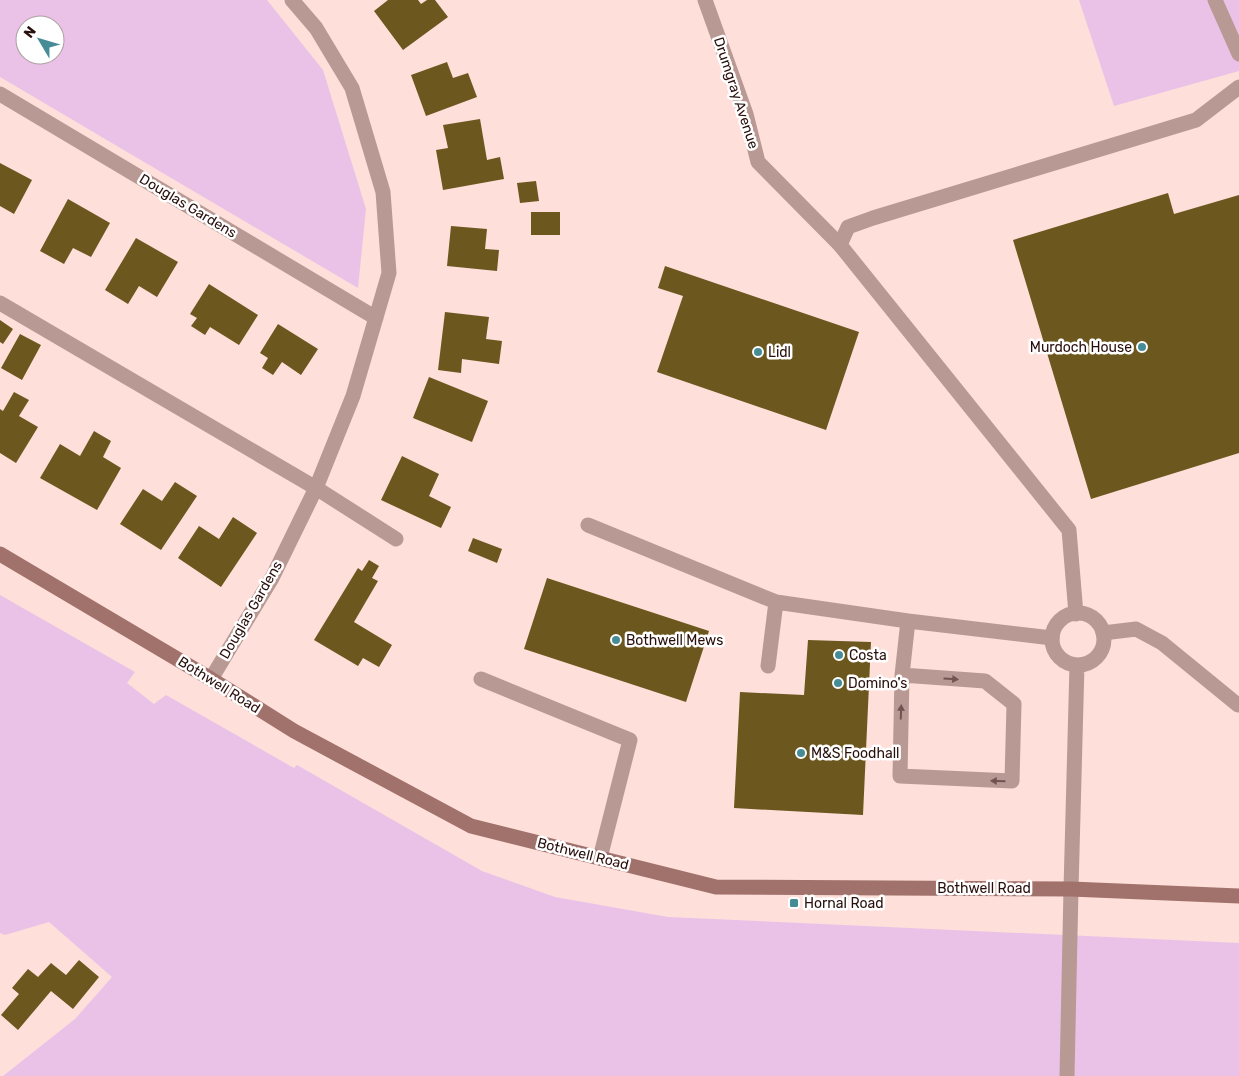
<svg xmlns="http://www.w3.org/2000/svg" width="1239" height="1076" font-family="Rubik,sans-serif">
  <rect width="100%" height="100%" fill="#fedfda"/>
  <path fill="#ebc2e7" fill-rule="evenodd" d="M0,0H267L323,70L366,209L358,288L0,77ZM25,25H55V55H25Z
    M1079,0H1239V71L1114,106Z
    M0,595L135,672L127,683L154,704L166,695L294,768L297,765L482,871L555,897L668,917L1239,943V1076H3L75,1019L112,977L49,922L5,935L0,933Z"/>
  <path fill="#6c571e" d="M388,0H418L421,4L427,0H435L448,17L403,50L374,11Z
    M447,62L453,78L468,73L477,97L426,116L411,75Z
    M480,119L487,160L500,157L504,179L443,190L436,150L448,148L443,125Z
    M0,163L32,180L14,214L0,206Z
    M536,181L539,201L520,203L517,183Z
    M1168,193L1174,214L1239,195V453L1091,499L1013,240Z
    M68,199L110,223L91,257L73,248L64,264L40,251Z
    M531,212H560V235H531Z
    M451,226L487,229L485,249L499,250L497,271L447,266Z
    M136,238L178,262L157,297L139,286L128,304L105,290Z
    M665,266L859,332L826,430L657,372L683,296L658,288Z
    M209,284L258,315L239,345L210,327L205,335L191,326L197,318L190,314Z
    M445,312L489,317L486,339L502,341L499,364L462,359L461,373L438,370Z
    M0,320L13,329L3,344L0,342Z
    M278,324L318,349L301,375L282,362L273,375L262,368L268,358L260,353Z
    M20,334L41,345L22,380L1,368Z
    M429,377L488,401L472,442L413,418Z
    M14,392L29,400L19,416L38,427L16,463L0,453V409L3,411Z
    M94,431L111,441L103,457L121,468L97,510L40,478L60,444L80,456Z
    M402,456L439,474L429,496L451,507L441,528L381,500Z
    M175,482L197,496L161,550L120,524L143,489L162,501Z
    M233,517L257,533L221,587L178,558L199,526L219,539Z
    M473,538L502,549L497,563L468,551Z
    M369,560L379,566L372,578L378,581L354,622L392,645L379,667L363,658L358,666L314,640L358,568L362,571Z
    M547,578L709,631L686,702L524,649Z
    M808,640L871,642L863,815L734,808L740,692L804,695Z
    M79,960L99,977L73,1009L51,991L18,1030L1,1015L19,994L12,988L28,969L38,977L51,963L66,975Z"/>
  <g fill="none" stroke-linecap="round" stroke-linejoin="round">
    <path stroke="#b99994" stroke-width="15" d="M840,245L848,227L873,218L1196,120L1239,87
      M0,303L316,488L396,539
      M588,525L776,602L908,621L1052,638
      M1103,633L1136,629L1162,643L1238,705
      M768,666L776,602
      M902,675L985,681L1014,704L1012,781L900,776L902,675L908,621
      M1067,1076L1071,889"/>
    <path stroke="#b99994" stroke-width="15" d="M705,0L746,114L758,162L840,245L1069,530L1076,614
      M1215,0L1239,54
      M0,94L376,318
      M1052 639a26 26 0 1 1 52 0a26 26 0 1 1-52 0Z
      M211,679L272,578L316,488L353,396L389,273L383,192L352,88L316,28L292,0
      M481,679L630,740L600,858
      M1071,889L1077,665"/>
    <path stroke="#a1726b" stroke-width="15" d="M0,554L211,679L294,731L471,826L716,887L1071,889L1239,896"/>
  </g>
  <defs><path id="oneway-solid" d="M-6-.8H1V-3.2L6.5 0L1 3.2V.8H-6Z" transform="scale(1.25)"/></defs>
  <g fill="#715450">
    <use href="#oneway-solid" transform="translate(951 679) rotate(4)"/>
    <use href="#oneway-solid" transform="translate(901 712) rotate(-88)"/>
    <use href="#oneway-solid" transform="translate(998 781) rotate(-179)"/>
  </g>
  <g fill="#468c97" stroke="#fff" stroke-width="2">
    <circle cx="1142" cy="347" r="5"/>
    <circle cx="758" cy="352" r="5"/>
    <circle cx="616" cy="640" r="5"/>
    <circle cx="839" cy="655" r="5"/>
    <circle cx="838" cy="683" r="5"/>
    <circle cx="801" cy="753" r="5"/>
    <rect x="789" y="898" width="10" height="10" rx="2.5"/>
  </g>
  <g text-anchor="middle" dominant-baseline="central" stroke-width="5" stroke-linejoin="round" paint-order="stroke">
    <g font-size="14" fill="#290f0c" stroke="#fff">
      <text transform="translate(736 93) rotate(72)">Drumgray Avenue</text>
      <text transform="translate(188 206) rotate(31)">Douglas Gardens</text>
      <text transform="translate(251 610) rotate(-60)">Douglas Gardens</text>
      <text transform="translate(219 685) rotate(32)">Bothwell Road</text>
      <text transform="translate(583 854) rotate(14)">Bothwell Road</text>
      <text x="984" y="888">Bothwell Road</text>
    </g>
    <g font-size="14" fill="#290f0c" stroke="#fff" text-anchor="start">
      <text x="1132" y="347" text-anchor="end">Murdoch House</text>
      <text x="768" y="352">Lidl</text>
      <text x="626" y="640">Bothwell Mews</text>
      <text x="849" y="655">Costa</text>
      <text x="848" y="683">Domino's</text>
      <text x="811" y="753">M&amp;S Foodhall</text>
      <text x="804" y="903">Hornal Road</text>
    </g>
  </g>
  <g transform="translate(40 40) rotate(308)"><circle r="24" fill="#ffffff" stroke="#a99f9e"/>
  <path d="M0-4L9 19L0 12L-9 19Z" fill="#468c97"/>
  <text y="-8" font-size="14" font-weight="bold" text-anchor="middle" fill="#290f0c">N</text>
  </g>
</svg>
